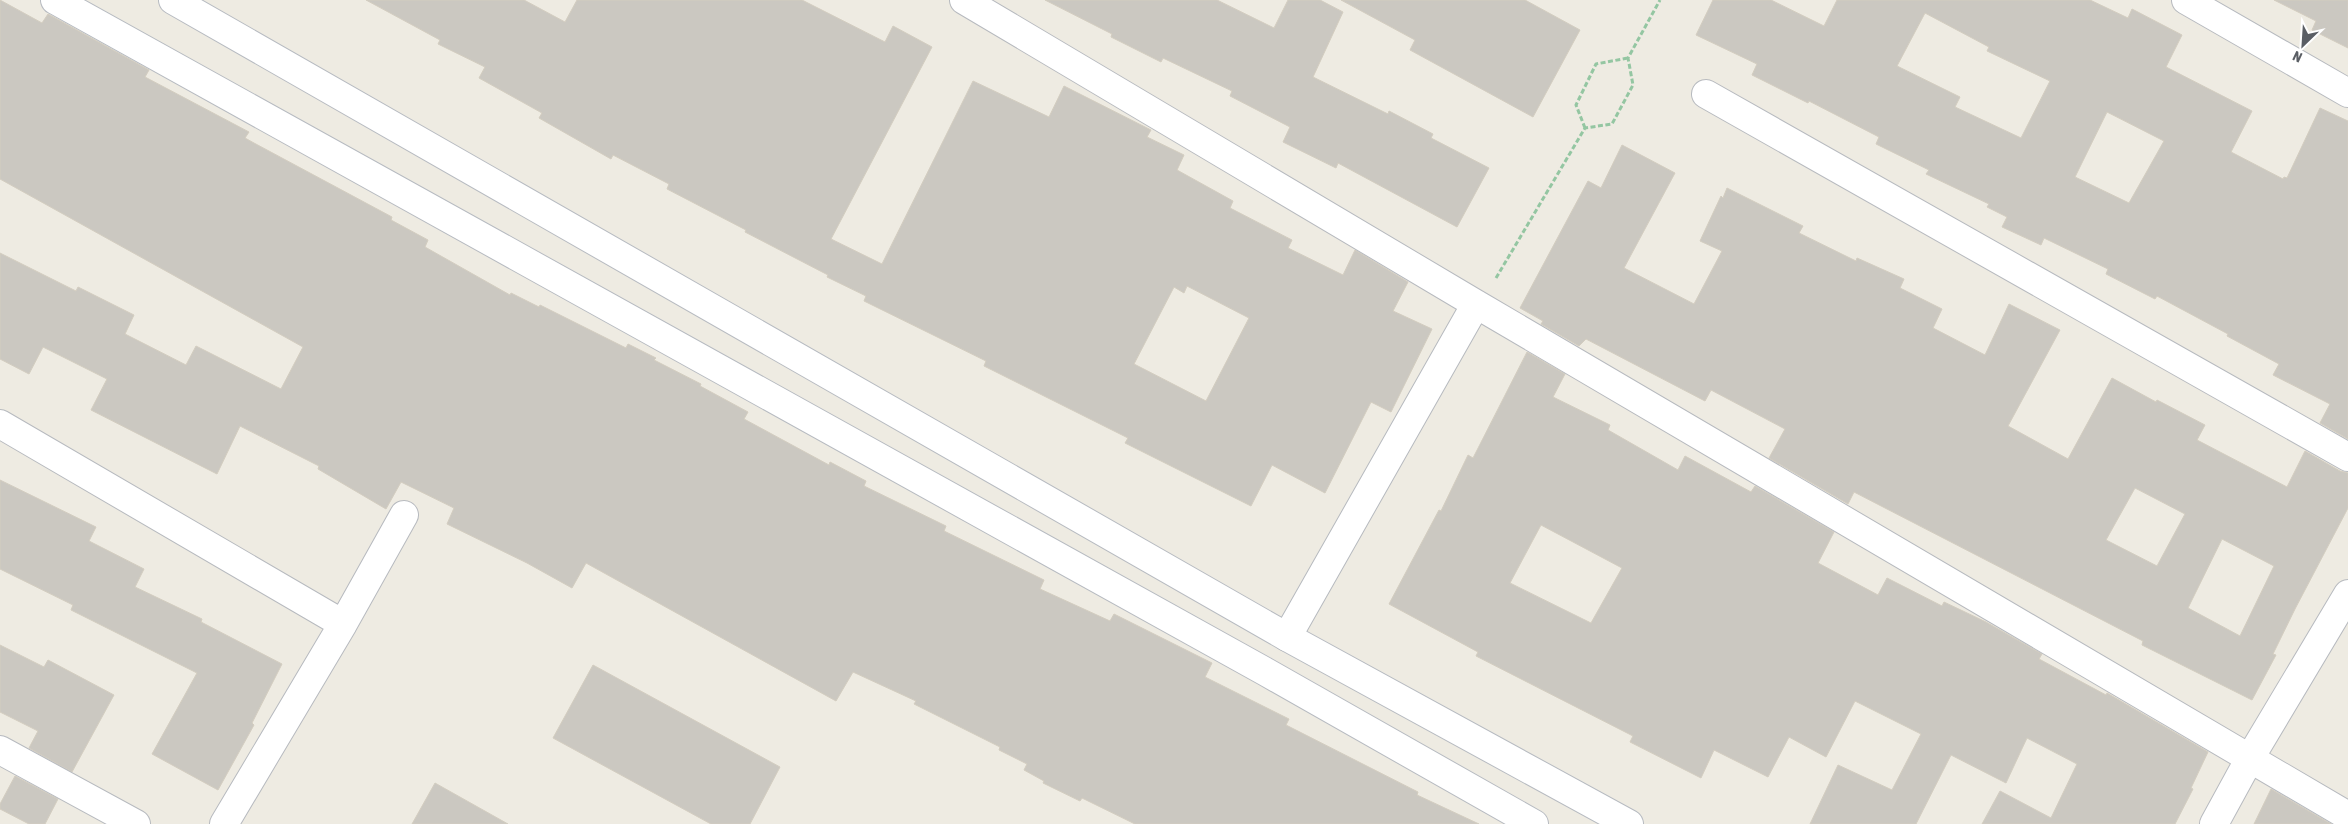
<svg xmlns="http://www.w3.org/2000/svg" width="2348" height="824" font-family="'Asap Condensed',sans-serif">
  <rect width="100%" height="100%" fill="#eeebe2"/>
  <path fill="#cbc8c1" stroke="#d3cdc0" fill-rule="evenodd" d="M0,0L42,23L48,14L149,70L145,77L249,132L245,138L254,143L392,217L391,220L428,240L425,247L510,295L511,293L539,307L540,305L626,348L628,344L656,358L654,360L701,384L700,386L748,412L744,419L829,465L830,462L866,481L864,486L946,526L944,531L1044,580L1040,589L1110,621L1114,614L1212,663L1205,677L1289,719L1286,725L1418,792L1417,795L1479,824H1135L1082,798L1080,801L1043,783L1044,781L1024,770L1027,764L999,750L1000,747L914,704L916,701L853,672L836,701L586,563L572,588L527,563L447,524L454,508L401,482L386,509L318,469L319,466L240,426L217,474L91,410L107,379L43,347L29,374L0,359V253L76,291L78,287L134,315L125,334L186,365L196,346L281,389L303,347L0,179Z
    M366,0H524L565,22L577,0H802L885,42L893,26L932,47L831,239L882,264L973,81L1049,117L1064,86L1151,130L1147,137L1184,155L1177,170L1233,201L1230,208L1292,240L1288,248L1343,275L1355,250L1408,282L1393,311L1432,329L1391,412L1371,402L1325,493L1272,465L1251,506L1125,443L1128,438L984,366L986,361L864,301L866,296L827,277L828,275L745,232L746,230L667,189L669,184L613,155L611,159L539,118L542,113L479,78L485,67L438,44L440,40ZM1187,286L1249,318L1206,401L1134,364L1174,287L1184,293Z
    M1045,0H1217L1274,28L1288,0H1320L1343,12L1313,77L1388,114L1389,111L1433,134L1431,138L1489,168L1457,227L1338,163L1336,168L1283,142L1290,127L1230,96L1232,91L1163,58L1161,62L1111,37L1112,34Z
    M1341,0H1525L1580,30L1533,117L1410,50L1415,40Z
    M1713,0H1771L1824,26L1837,0H2090L2128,18L2132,9L2182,35L2166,67L2252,111L2231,152L2283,179L2284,177L2287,178L2320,108L2348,121V439L2320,423L2330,404L2273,375L2279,364L2227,336L2228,334L2157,296L2155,299L2106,274L2108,269L2044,238L2041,245L2002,227L2007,217L1987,207L1989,204L1926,174L1929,170L1876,144L1879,137L1809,101L1808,103L1752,75L1757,64L1696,35ZM1925,13L1989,47L1987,51L2050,81L2021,138L1955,107L1960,97L1897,66ZM2107,112L2164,141L2129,203L2075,177Z
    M2274,0H2348V48L2312,30L2316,21Z
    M1622,145L1675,173L1624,268L1694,304L1722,251L1700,241L1721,196L1723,198L1727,188L1803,226L1799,233L1856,261L1857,258L1904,279L1900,288L1942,309L1933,328L1985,355L2009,304L2060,330L2008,426L2068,459L2112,378L2156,402L2157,400L2205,425L2197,440L2287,487L2305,451L2340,471L2348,473V508L2295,609L2273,654L2276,655L2252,700L2142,645L2143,641L1854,492L1848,504L1769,458L1785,429L1711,390L1705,401L1586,339L1579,346L1541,324L1543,321L1520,308L1588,181L1601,188ZM2135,488L2185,514L2157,566L2106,540ZM2222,539L2274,566L2240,636L2188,608Z
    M1527,352L1565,374L1553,397L1610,425L1608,430L1678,470L1685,456L1751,492L1755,486L1834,532L1818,563L1878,595L1887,578L1942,606L1944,602L1986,622L2042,654L2039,659L2106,695L2107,693L2208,752L2191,788L2193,789L2175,824H1982L2000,791L2051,818L2077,764L2027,738L2006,783L1951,755L1916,824H1810L1838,765L1892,790L1921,734L1855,701L1826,757L1789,737L1768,777L1714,750L1701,778L1630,742L1633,736L1476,656L1478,652L1389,604L1439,510L1441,511L1468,455L1473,458ZM1541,525L1622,568L1591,623L1510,583Z
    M0,480L96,527L89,541L144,569L135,587L202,619L201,622L282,664L252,723L254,725L218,790L152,754L197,673L71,610L73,605L0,569Z
    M0,645L44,667L48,660L114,695L72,772L29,748L38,731L0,712Z
    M593,665L780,767L750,824H711L553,738Z
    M15,776L58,799L45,824H29L0,809V804Z
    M435,783L508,824H412Z
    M2271,789L2331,824H2254Z"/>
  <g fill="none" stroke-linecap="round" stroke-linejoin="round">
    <g stroke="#b7babf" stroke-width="30">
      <path id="minor" d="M964,0L1476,304L2348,816
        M2186,0L2348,93
        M1706,94L2348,457
        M0,424L343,624
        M1287,637L1476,304
        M0,750L136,824
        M224,824L343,624L404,515
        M2214,824L2250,758L2348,594"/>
    </g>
    <g stroke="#b7bbc1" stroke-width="30">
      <path id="secondary" d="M55,0L1266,672L1534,824
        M173,0L1287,637L1629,824"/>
    </g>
    <path stroke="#94c6a2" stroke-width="3" stroke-dasharray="5 2.5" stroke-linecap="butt" d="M1585,128L1576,105L1596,64L1628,58
      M1496,278L1585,128L1612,124L1633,85L1628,58L1660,0"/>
    <use href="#minor" stroke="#fff" stroke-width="28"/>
    <use href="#secondary" stroke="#fff" stroke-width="28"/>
  </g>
  <g transform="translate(2303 45) rotate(205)" stroke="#ffffff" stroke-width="4" paint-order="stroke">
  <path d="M0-4L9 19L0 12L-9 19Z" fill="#5a5e64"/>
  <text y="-8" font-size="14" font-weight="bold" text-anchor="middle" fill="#5a5e64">N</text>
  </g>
</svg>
